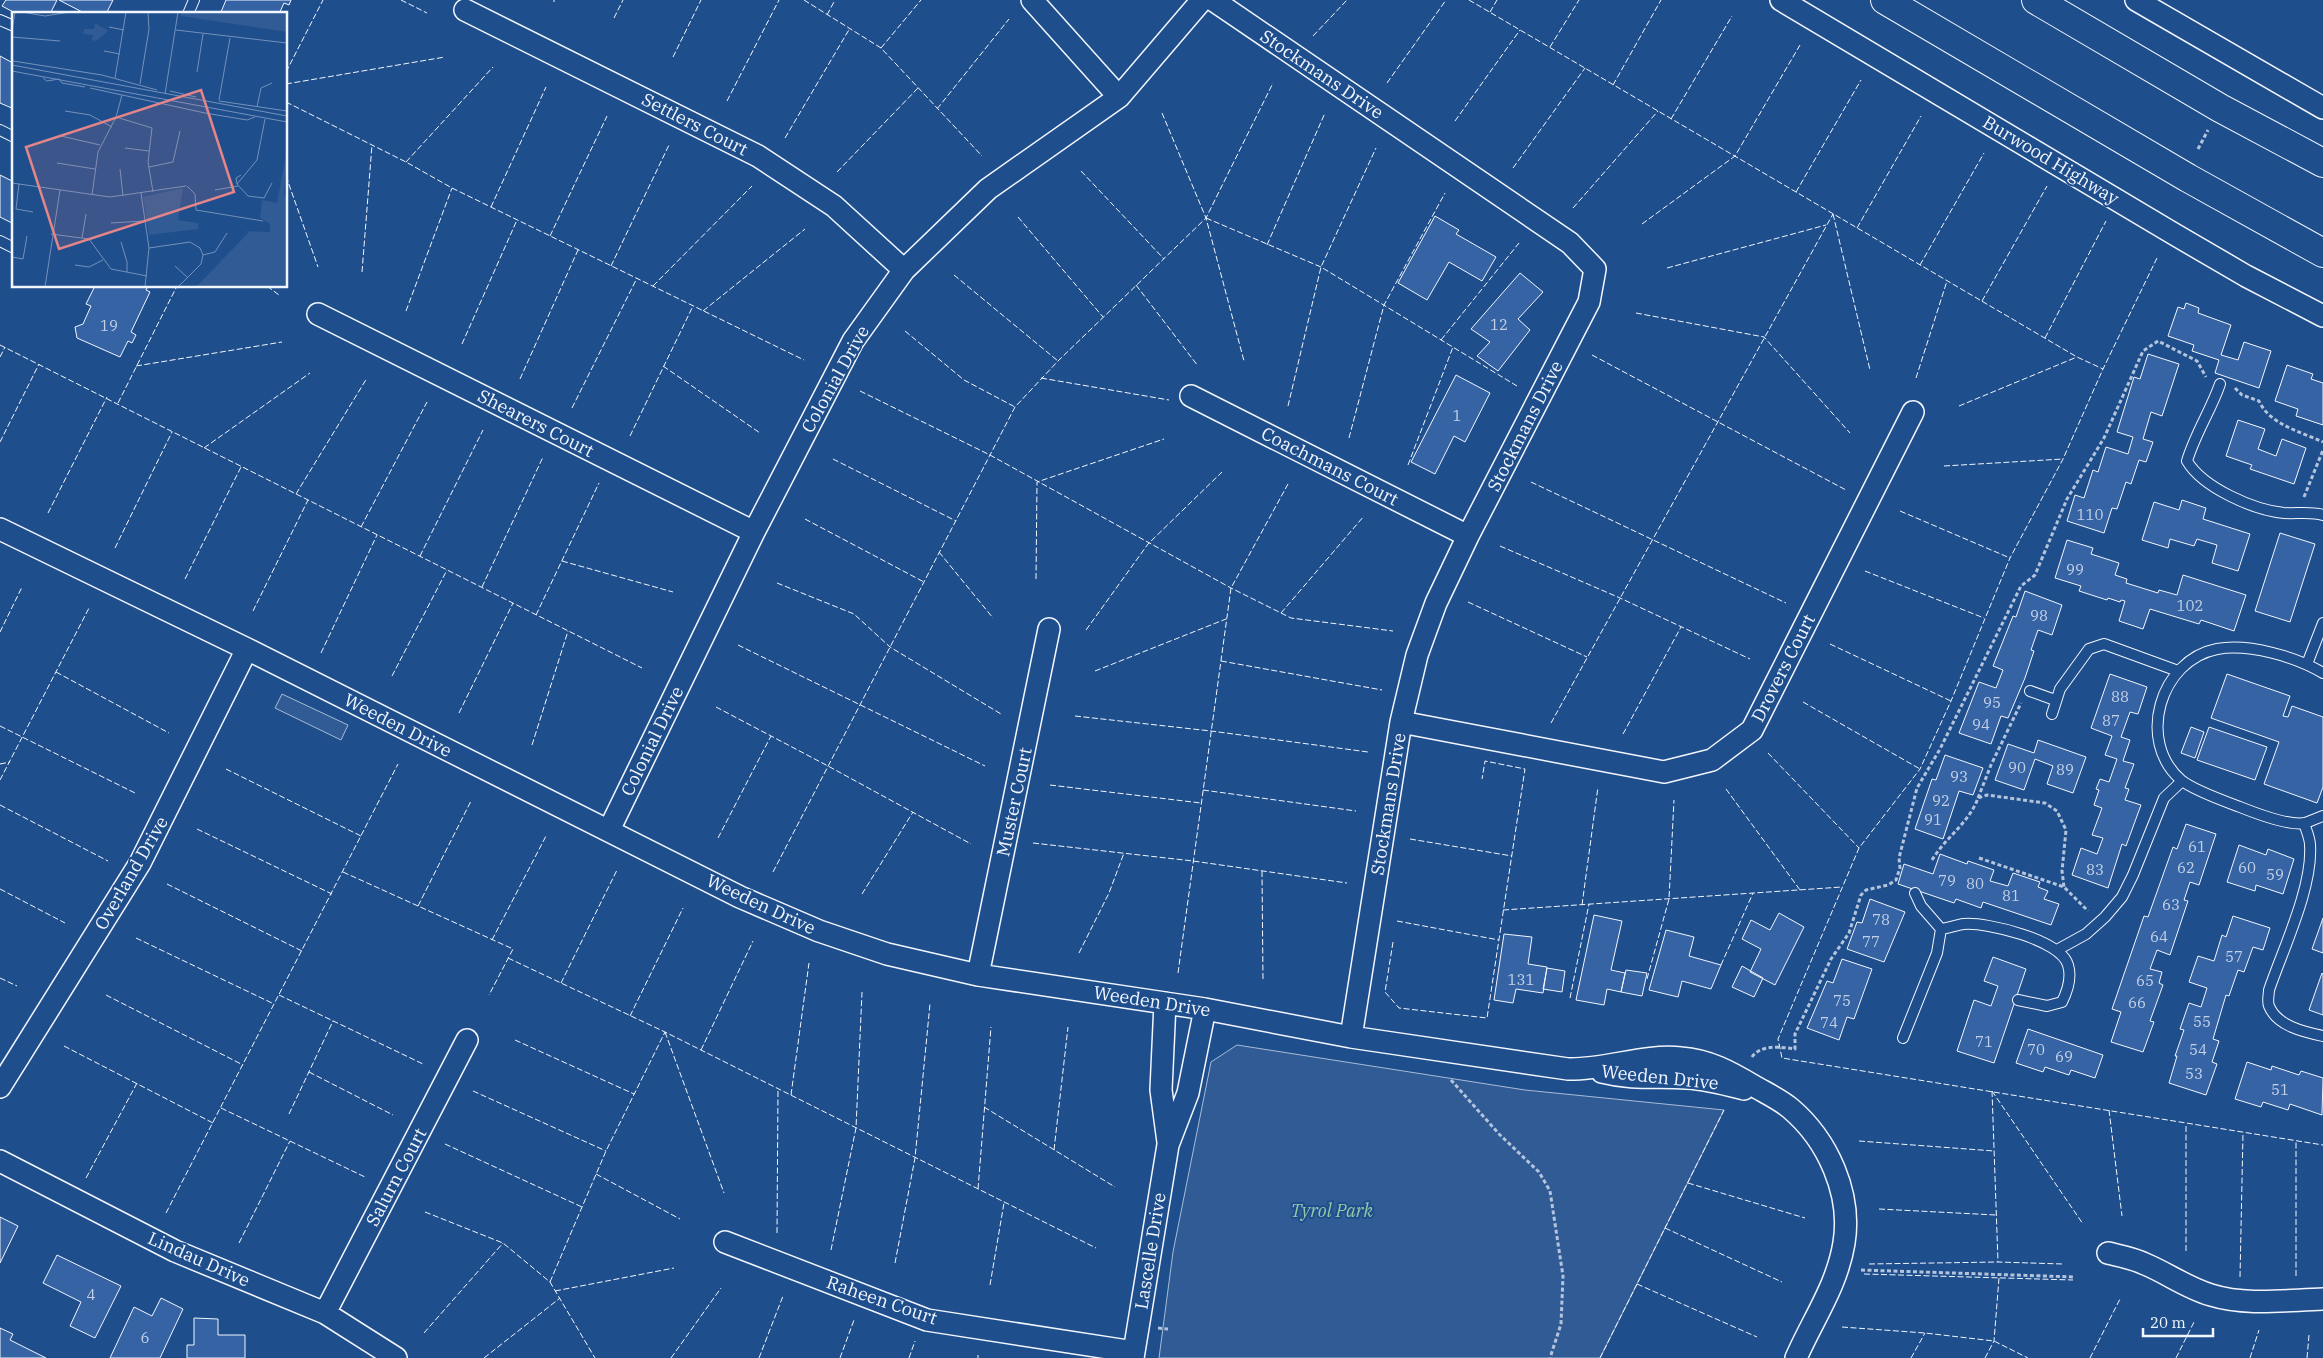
<svg xmlns="http://www.w3.org/2000/svg" width="2323" height="1358" font-family="'IBM Plex Serif',serif">
  <rect width="100%" height="100%" fill="#1f4e8c"/>
  <path fill="#305b95" stroke="#a8bbd7" d="M282,694L348,725L341,740L275,708Z
    M1237,1045L1525,1090L1724,1110L1600,1358H1159L1173,1252L1211,1062Z"/>
  <path fill="#3563a3" stroke="#f2f6ff" d="M6,0H57L50,14H17L2,6Z
    M59,0H113L106,14H86Z
    M226,0H291L289,5L284,3L279,14H225L221,12Z
    M0,56L11,62L14,57V109L0,103Z
    M0,175L14,182V224L0,217Z
    M1435,216L1459,230L1456,234L1496,257L1482,281L1449,262L1427,300L1398,283Z
    M1520,273L1543,292L1518,319L1530,330L1498,371L1477,356L1490,342L1471,329Z
    M95,286H148L146,290L150,292L131,332L136,335L132,343L128,341L120,357L77,338L75,327L83,324L91,306L86,304Z
    M2186,303L2199,308L2198,313L2231,325L2221,355L2238,360L2244,342L2271,351L2259,388L2215,373L2219,360L2192,351L2194,345L2168,336L2178,307L2184,309Z
    M2148,354L2179,364L2162,416L2151,412L2143,439L2153,442L2146,462L2139,460L2131,484L2126,482L2117,509L2112,508L2104,533L2067,521L2075,495L2084,498L2093,470L2098,472L2106,447L2128,454L2133,437L2117,432L2134,377L2140,379Z
    M2287,365L2313,374L2311,379L2323,383V425L2296,416L2298,409L2275,401Z
    M1456,375L1490,393L1465,442L1454,436L1435,474L1411,462Z
    M2238,420L2265,429L2258,449L2276,456L2282,439L2306,448L2294,484L2250,469L2252,465L2226,456Z
    M2182,500L2206,508L2203,519L2250,534L2238,571L2212,563L2217,545L2197,539L2194,546L2170,539L2168,548L2142,540L2154,502L2179,510Z
    M2280,533L2315,544L2290,622L2255,611Z
    M2067,540L2093,548L2091,554L2119,563L2115,575L2127,579L2126,583L2158,593L2159,590L2177,595L2183,575L2246,595L2234,631L2201,620L2199,624L2150,609L2143,629L2119,621L2125,601L2121,600L2120,602L2108,598L2107,600L2079,591L2081,586L2055,578Z
    M2025,591L2062,605L2052,635L2038,630L2031,650L2034,651L2025,678L2008,718L2001,716L1991,744L1959,733L1979,682L1996,688L2003,670L1993,666L2013,616L2016,617Z
    M2110,674L2147,687L2138,714L2130,712L2121,737L2130,740L2123,761L2134,764L2125,788L2129,789L2125,800L2141,805L2126,846L2122,844L2108,888L2072,875L2081,848L2097,854L2103,838L2092,835L2102,808L2094,805L2099,790L2096,789L2100,779L2109,782L2117,759L2105,755L2112,736L2091,728Z
    M2227,674L2290,696L2283,716L2288,717L2292,706L2323,717V787L2317,803L2264,784L2279,742L2211,718Z
    M2191,727L2204,732L2195,758L2181,753Z
    M2209,727L2267,747L2255,780L2197,760Z
    M2038,740L2086,757L2073,793L2047,784L2053,766L2035,759L2024,790L1995,780L2008,744L2034,753Z
    M1945,755L1983,768L1973,795L1959,791L1943,839L1915,829L1932,779L1936,780Z
    M2186,824L2216,834L2199,885L2190,882L2184,900L2188,901L2170,955L2157,950L2150,969L2162,972L2159,983L2163,985L2150,1021L2154,1022L2143,1052L2111,1042L2121,1012L2112,1009L2144,916L2148,917L2173,847L2177,849Z
    M2239,845L2266,855L2268,849L2294,859L2283,894L2256,885L2255,891L2227,882Z
    M1940,854L1967,864L1968,861L1994,870L1990,881L2008,886L2013,873L2040,882L2038,887L2048,891L2044,899L2059,904L2051,925L1983,902L1981,908L1956,899L1954,903L1898,884L1904,864L1933,874Z
    M1870,899L1905,912L1884,962L1847,949L1857,922L1862,923Z
    M1779,913L1804,927L1775,985L1750,972L1761,949L1742,939L1751,920L1770,930Z
    M1594,915L1622,921L1611,970L1625,973L1621,992L1607,989L1604,1005L1576,1000Z
    M2233,916L2270,928L2263,950L2253,947L2244,972L2238,970L2229,996L2226,995L2213,1039L2219,1041L2212,1062L2217,1064L2206,1095L2169,1083L2177,1056H2175L2184,1030L2180,1029L2189,1003L2201,1007L2207,988L2189,982L2198,956L2214,961L2222,935L2226,937Z
    M2323,918V953L2312,949Z
    M1666,930L1694,937L1689,956L1721,965L1711,989L1682,981L1678,997L1649,990Z
    M1504,934L1532,937L1528,964L1547,967L1543,993L1516,989L1513,1003L1494,1000Z
    M1993,957L2026,969L1994,1063L1957,1051L1974,1000L1991,1006L1998,986L1984,981Z
    M1842,959L1872,969L1854,1019L1847,1017L1839,1040L1807,1028L1827,981L1833,983Z
    M1742,966L1763,978L1754,997L1732,987Z
    M1547,968L1565,971L1562,992L1543,989Z
    M1626,970L1647,973L1642,996L1621,992Z
    M2322,973L2323,974V1015L2309,1010Z
    M2028,1029L2103,1055L2095,1078L2071,1070L2069,1075L2045,1067L2043,1072L2016,1063Z
    M2247,1062L2271,1070L2272,1066L2299,1075L2301,1071L2323,1078L2322,1115L2290,1104L2288,1110L2263,1102L2261,1107L2235,1099Z
    M0,1217L18,1226L0,1263Z
    M57,1255L121,1286L95,1338L70,1326L81,1302L43,1283Z
    M161,1298L183,1309L160,1358H110L134,1307L152,1316Z
    M194,1318L218,1319V1335H245V1358H187V1345H194Z
    M0,1328L13,1334L10,1340L46,1358H0Z"/>
  <g fill="none" stroke-linecap="round" stroke-linejoin="round">
    <g stroke="#f2f6ff" stroke-width="12">
      <path id="lane" d="M188,14L194,0
        M0,20L14,26
        M0,130L14,137
        M0,241L14,248
        M2220,384C2211,410 2195,434 2187,461C2203,488 2254,510 2284,513C2297,514 2311,511 2323,515
        M2307,664L2323,623
        M2323,673C2296,657 2249,643 2217,649C2160,660 2136,741 2181,780C2193,790 2224,801 2240,807C2255,813 2289,826 2305,823C2311,821 2317,818 2323,816
        M2030,691L2055,700
        M2052,714L2060,689L2089,649L2104,644L2178,671
        M2304,823C2306,830 2310,838 2310,845C2313,887 2283,949 2269,990C2269,994 2267,1001 2269,1006C2277,1026 2304,1032 2323,1036
        M1941,929C1949,928 1956,925 1964,924C1987,922 2061,940 2068,965C2072,978 2068,990 2062,1002L2047,1006L2018,1000
        M2057,950L2086,934L2105,917L2122,897L2133,875L2164,798L2182,781
        M1903,1038L1937,953L1941,929L1921,906L1915,893"/>
    </g>
    <g stroke="#f2f6ff" stroke-width="24">
      <path id="street" d="M1032,0L1119,97
        M1213,0L1570,243L1595,269L1589,302L1468,536L1436,603L1417,655L1401,722L1351,1037
        M1781,0L2174,234L2246,276L2323,316
        M2136,0L2323,108
        M465,10L758,156L834,206L904,270
        M318,314L754,532
        M1191,396L1468,536
        M0,529L247,649L740,897L819,931L887,954L978,975L1205,1009L1351,1037L1568,1069C1606,1070 1643,1054 1681,1058C1709,1060 1730,1072 1754,1086C1766,1093 1779,1099 1790,1108C1828,1140 1852,1194 1844,1243C1837,1286 1813,1319 1796,1358
        M1401,722L1664,772L1712,760L1752,730L1913,412
        M609,830L754,532L853,341L904,270L988,189L1119,97L1202,0
        M978,975L1049,629
        M1165,1003L1161,1090L1168,1142
        M1602,1072C1634,1080 1656,1076 1687,1078C1707,1079 1725,1084 1744,1089
        M0,1087L140,863L247,649
        M0,1161L175,1251L325,1313L396,1358
        M725,1242L927,1320L1134,1352
        M2108,1253C2120,1256 2133,1258 2145,1264C2167,1273 2187,1288 2211,1295C2246,1306 2287,1300 2323,1299
        M325,1313L467,1040
        M1133,1358L1168,1145L1188,1093L1205,1009"/>
    </g>
    <g stroke="#f2f6ff" stroke-width="30">
      <path id="highway" d="M1885,0L2188,178L2323,253
        M2036,0L2220,108L2323,163"/>
    </g>
    <path stroke="#b3c4dc" stroke-width="3" stroke-dasharray="4 2.5" stroke-linecap="butt" d="M2198,149L2208,130
      M2235,388L2242,395L2259,401C2269,424 2301,432 2323,442
      M2304,497L2323,450
      M1978,798L1991,765L2021,703
      M1979,858L2064,887L2088,911
      M1932,860C1945,838 1969,823 1978,798L1987,795L2045,803L2057,811L2066,830L2062,871L2064,887
      M1752,1057C1761,1044 1781,1047 1795,1049V1034L1831,959L1849,933L1861,895L1866,890L1888,885L1896,880L1900,868L1899,858L1917,788L1940,749L2021,586L2035,575L2067,499L2104,438L2143,351L2158,341L2197,361L2206,377
      M1451,1080L1499,1134L1539,1172L1550,1191L1563,1276L1561,1324L1550,1358
      M1861,1270L2075,1277
      M1158,1328L1168,1329"/>
    <use href="#lane" stroke="#1f4e8c" stroke-width="10"/>
    <use href="#street" stroke="#1f4e8c" stroke-width="21"/>
    <use href="#highway" stroke="#1f4e8c" stroke-width="28"/>
    <path stroke="#f2f6ff" stroke-width="1" stroke-dasharray="6 2.5" stroke-linecap="butt" d="M401,0L427,13
      M804,0L881,48L982,156
      M1469,0L2077,357L2103,369
      M554,2V0
      M1490,12L1497,0
      M827,15L835,0
      M614,18L623,0
      M1313,36L1347,0
      M1550,47L1579,0
      M881,48L921,0
      M673,57L701,0
      M286,72L323,0
      M1387,83L1446,0
      M286,84L445,57
      M1613,85L1661,0
      M727,101L779,0
      M286,102L406,162L452,188L804,360
      M937,109L1009,19
      M1162,113L1206,218L1244,361
      M1671,119L1732,16
      M1455,121L1520,30
      M785,138L850,28
      M406,162L493,67
      M1513,168L1585,68
      M1081,171L1164,259
      M837,172L918,88
      M286,176L318,267
      M1796,192L1861,80
      M491,207L546,87
      M1573,208L1658,111
      M1833,214L1870,370
      M1018,217L1103,317
      M1206,218L1321,267L1517,386
      M1642,224L1735,156L1800,45
      M1857,228L1921,116
      M550,236L607,116
      M1267,245L1325,113
      M2157,258L2103,369L2063,459L2010,558L1951,701L1920,769L1859,848L1778,1039L1782,1058L2323,1145
      M1920,265L1984,153
      M611,266L669,145
      M1667,268L1826,225
      M362,272L372,145
      M954,275L1058,361
      M1136,285L1198,366
      M267,286L279,295
      M653,286L752,186
      M1982,301L2047,186
      M406,311L452,188
      M703,311L805,229
      M1636,313L1764,337L1850,433
      M905,331L964,380L1015,407
      M2045,338L2106,221
      M1441,340L1519,243
      M462,344L517,220
      M0,345L642,668
      M1592,355L1846,490
      M0,357L5,347
      M136,366L282,342
      M663,366L760,433
      M1041,378L1169,400
      M1916,378L1947,281
      M520,379L578,250
      M860,391L990,455L1231,588L1291,618L1393,631
      M118,403L177,286
      M1288,406L1321,267L1376,148
      M1959,406L2077,357
      M572,408L637,278
      M630,436L693,306
      M1349,438L1384,305L1445,193
      M0,442L39,364
      M204,448L310,373
      M833,459L956,521
      M1408,465L1453,347
      M1944,466L2063,459
      M1531,482L1786,603
      M296,494L367,378
      M1900,511L2010,558
      M48,513L107,397
      M805,519L924,582
      M361,527L427,402
      M1500,546L1620,598L1750,659
      M115,548L172,432
      M939,552L993,618
      M420,556L483,430
      M562,561L673,592
      M1865,571L1984,618
      M185,579L241,467
      M1036,579L1037,482L1164,439
      M777,583L854,614L890,647L1001,714
      M482,587L543,457
      M1468,602L1587,657
      M253,611L308,500
      M1281,613L1364,516
      M536,615L599,483
      M1086,630L1148,544L1222,472
      M0,632L22,587
      M1830,644L1951,701
      M738,645L985,766
      M321,653L377,535
      M1221,661L1382,690
      M1095,671L1226,619
      M56,672L169,733
      M392,676L447,570
      M1803,702L1920,769
      M716,707L828,766L971,844
      M459,713L513,603
      M1075,716L1211,731L1368,752
      M1551,723L1833,214
      M0,726L135,793
      M1623,734L1681,627
      M532,745L568,631
      M1768,753L1859,848
      M0,764L10,762
      M226,769L361,836
      M0,780L89,608
      M1050,785L1201,803
      M1726,789L1800,890
      M1203,790L1356,811
      M0,805L108,861
      M197,829L332,894
      M718,838L771,736
      M1410,839L1512,856
      M1033,843L1193,861L1347,883
      M1262,871L1263,981
      M343,872L513,949L489,995
      M773,872L1015,407L1058,361L1206,218L1273,83
      M167,884L302,951
      M0,889L65,923
      M862,894L913,812
      M1582,905L1598,787
      M418,906L471,801
      M1503,910L1842,887
      M1397,921L1499,940
      M136,938L274,1004
      M492,940L546,836
      M1393,942L1385,992L1399,1008L1487,1018L1525,769L1485,761L1482,779
      M1079,953L1109,893L1124,853
      M508,958L665,1032L1096,1248
      M1721,965L1753,893
      M1178,973L1231,588L1288,484
      M0,978L17,986
      M1647,979L1669,899L1674,800
      M561,983L617,870
      M106,995L243,1065
      M279,995L423,1064
      M1570,998L1589,904
      M630,1016L683,908
      M665,1032L724,1193
      M515,1040L634,1094
      M64,1046L213,1123
      M701,1050L753,941
      M309,1072L393,1115
      M473,1091L606,1151
      M1992,1091L1998,1262
      M1992,1091L2083,1224
      M791,1095L809,963
      M984,1107L1115,1187
      M221,1108L365,1177
      M2109,1110L2122,1216
      M289,1114L333,1021
      M1859,1141L1994,1151
      M445,1144L582,1207
      M1054,1150L1068,1027
      M596,1174L680,1219
      M86,1178L137,1083
      M1688,1183L1805,1218
      M978,1189L991,1027
      M1879,1209L1996,1215
      M425,1212L503,1243L550,1282L595,1358
      M166,1213L398,764
      M1665,1228L1782,1282
      M777,1233L778,1089
      M239,1243L290,1141
      M831,1250L856,1128L862,992
      M2186,1251V1124
      M895,1263L915,1158L930,1004
      M1869,1264L1998,1262L2063,1264
      M1864,1274L2073,1280
      M2296,1276V1141
      M2240,1277L2243,1133
      M550,1282L606,1151L665,1032
      M1637,1284L1757,1337
      M990,1285L1004,1203
      M555,1291L674,1268
      M1842,1327L1925,1333L1994,1341L2028,1358
      M424,1333L503,1243
      M484,1358L560,1298
      M671,1358L721,1288
      M759,1358L783,1296
      M840,1358L854,1320
      M909,1358L915,1341
      M978,1358V1355
      M1600,1358L1724,1110
      M1911,1358L1925,1333
      M1985,1358L1994,1341L1999,1278
      M2090,1358L2120,1299
      M2176,1358L2195,1320
      M2250,1358L2259,1330
      M2307,1358L2309,1335"/>
  </g>
  <g text-anchor="middle" dominant-baseline="central" stroke-width="4" stroke-linejoin="round" paint-order="stroke">
    <g font-size="15" fill="#c3d1e8">
      <text x="1499" y="324">12</text>
      <text x="109" y="325">19</text>
      <text x="1457" y="415">1</text>
      <text x="2090" y="514">110</text>
      <text x="2075" y="569">99</text>
      <text x="2190" y="605">102</text>
      <text x="2039" y="615">98</text>
      <text x="2120" y="696">88</text>
      <text x="1992" y="702">95</text>
      <text x="2111" y="720">87</text>
      <text x="1981" y="724">94</text>
      <text x="2017" y="767">90</text>
      <text x="2065" y="769">89</text>
      <text x="1959" y="776">93</text>
      <text x="1941" y="800">92</text>
      <text x="1933" y="819">91</text>
      <text x="2197" y="846">61</text>
      <text x="2186" y="867">62</text>
      <text x="2247" y="867">60</text>
      <text x="2095" y="869">83</text>
      <text x="2275" y="874">59</text>
      <text x="1947" y="880">79</text>
      <text x="1975" y="883">80</text>
      <text x="2011" y="895">81</text>
      <text x="2171" y="904">63</text>
      <text x="1881" y="919">78</text>
      <text x="2159" y="936">64</text>
      <text x="1871" y="941">77</text>
      <text x="2234" y="956">57</text>
      <text x="1521" y="979">131</text>
      <text x="2145" y="980">65</text>
      <text x="1842" y="1000">75</text>
      <text x="2137" y="1002">66</text>
      <text x="2202" y="1021">55</text>
      <text x="1829" y="1022">74</text>
      <text x="1984" y="1041">71</text>
      <text x="2036" y="1049">70</text>
      <text x="2198" y="1049">54</text>
      <text x="2064" y="1056">69</text>
      <text x="2194" y="1073">53</text>
      <text x="2280" y="1089">51</text>
      <text x="91" y="1294">4</text>
      <text x="145" y="1337">6</text>
    </g>
    <g font-size="18" fill="#f2f6ff" stroke="#1f4e8c">
      <text transform="translate(1322 74) rotate(34)">Stockmans Drive</text>
      <text transform="translate(695 124) rotate(27)">Settlers Court</text>
      <text transform="translate(2051 160) rotate(31)">Burwood Highway</text>
      <text transform="translate(835 379) rotate(-61)">Colonial Drive</text>
      <text transform="translate(536 423) rotate(27)">Shearers Court</text>
      <text transform="translate(1525 426) rotate(-63)">Stockmans Drive</text>
      <text transform="translate(1330 466) rotate(27)">Coachmans Court</text>
      <text transform="translate(1783 668) rotate(-63)">Drovers Court</text>
      <text transform="translate(398 725) rotate(27)">Weeden Drive</text>
      <text transform="translate(652 741) rotate(-64)">Colonial Drive</text>
      <text transform="translate(1014 802) rotate(-78)">Muster Court</text>
      <text transform="translate(1388 804) rotate(-81)">Stockmans Drive</text>
      <text transform="translate(131 873) rotate(-60)">Overland Drive</text>
      <text transform="translate(761 904) rotate(25)">Weeden Drive</text>
      <text transform="translate(1152 1001) rotate(9)">Weeden Drive</text>
      <text transform="translate(1660 1077) rotate(6)">Weeden Drive</text>
      <text transform="translate(396 1177) rotate(-62)">Salurn Court</text>
      <text transform="translate(1150 1251) rotate(-81)">Lascelle Drive</text>
      <text transform="translate(199 1259) rotate(24)">Lindau Drive</text>
      <text transform="translate(882 1300) rotate(19)">Raheen Court</text>
    </g>
    <g font-size="18" font-style="italic" fill="#97c8a6" stroke="#1f4e8c">
      <text x="1332" y="1210">Tyrol Park</text>
    </g>
  </g>
  <g transform="translate(12 12)">
    <rect width="275" height="275" fill="#1f4e8c"/>
    <path d="M169,0H275V20L169,4ZM83,11L96,19L84,29L80,28L81,23L71,22L72,17H82ZM275,138L272,183L275,184V275H184L237,220L232,219L258,220V212L248,206L250,188L265,191ZM171,176L166,208L186,211V217L137,223L131,185Z" fill="#305b95"/>
    <path fill="none" stroke="#7391ba" stroke-width="1" d="M10,0L33,4L58,0M97,15L112,18M164,18L275,31M0,19L3,0M0,25L48,29M92,39L108,42M1,49L90,63L145,78M0,53L275,104M0,59L275,110M185,60L191,22M31,66L35,69L47,67L50,71L73,75M103,66L114,0M128,72L137,17L136,0M78,76L193,101L235,108L243,105M158,79L184,85M153,82L166,0M207,88L218,26M207,89L275,99M245,95L249,76L260,71M53,99L78,103L100,115M104,105L140,116L136,150L141,180M49,124L88,133M113,136L137,139M45,151L83,157M137,155L161,150L168,119M108,157L111,184M229,163L224,166L225,172L236,184L252,186L260,171M0,171L98,185L174,174M7,172L4,197L21,200M225,172L245,148L253,107M175,174L183,182L184,198L251,209M203,178L226,174M129,181L137,236L133,275M80,183L86,140L104,105L110,83M99,211L132,209M39,222L77,227L99,257L135,264M70,226L74,202M109,230L115,250V260M137,236L178,230L188,236L191,243L189,252L166,275M191,243L203,240L215,221M0,245L11,247L15,224M63,253L77,255L91,248M163,254L175,265M33,275L48,178"/>
    <path fill="#e38589" fill-opacity="0.15" stroke="#e38589" stroke-width="2.5" d="M189,78L222,180L47,237L14,135Z"/>
    <rect width="275" height="275" fill="none" stroke="#f2f6ff" stroke-width="2.5"/>
  </g>
  <path d="M2143 1328v8h70v-8" fill="none" stroke="#f2f6ff" stroke-width="2.5"/>
  <text x="2150" y="1328" font-size="15" fill="#f2f6ff" stroke="#1f4e8c" stroke-width="4" paint-order="stroke">20 m</text>
</svg>
